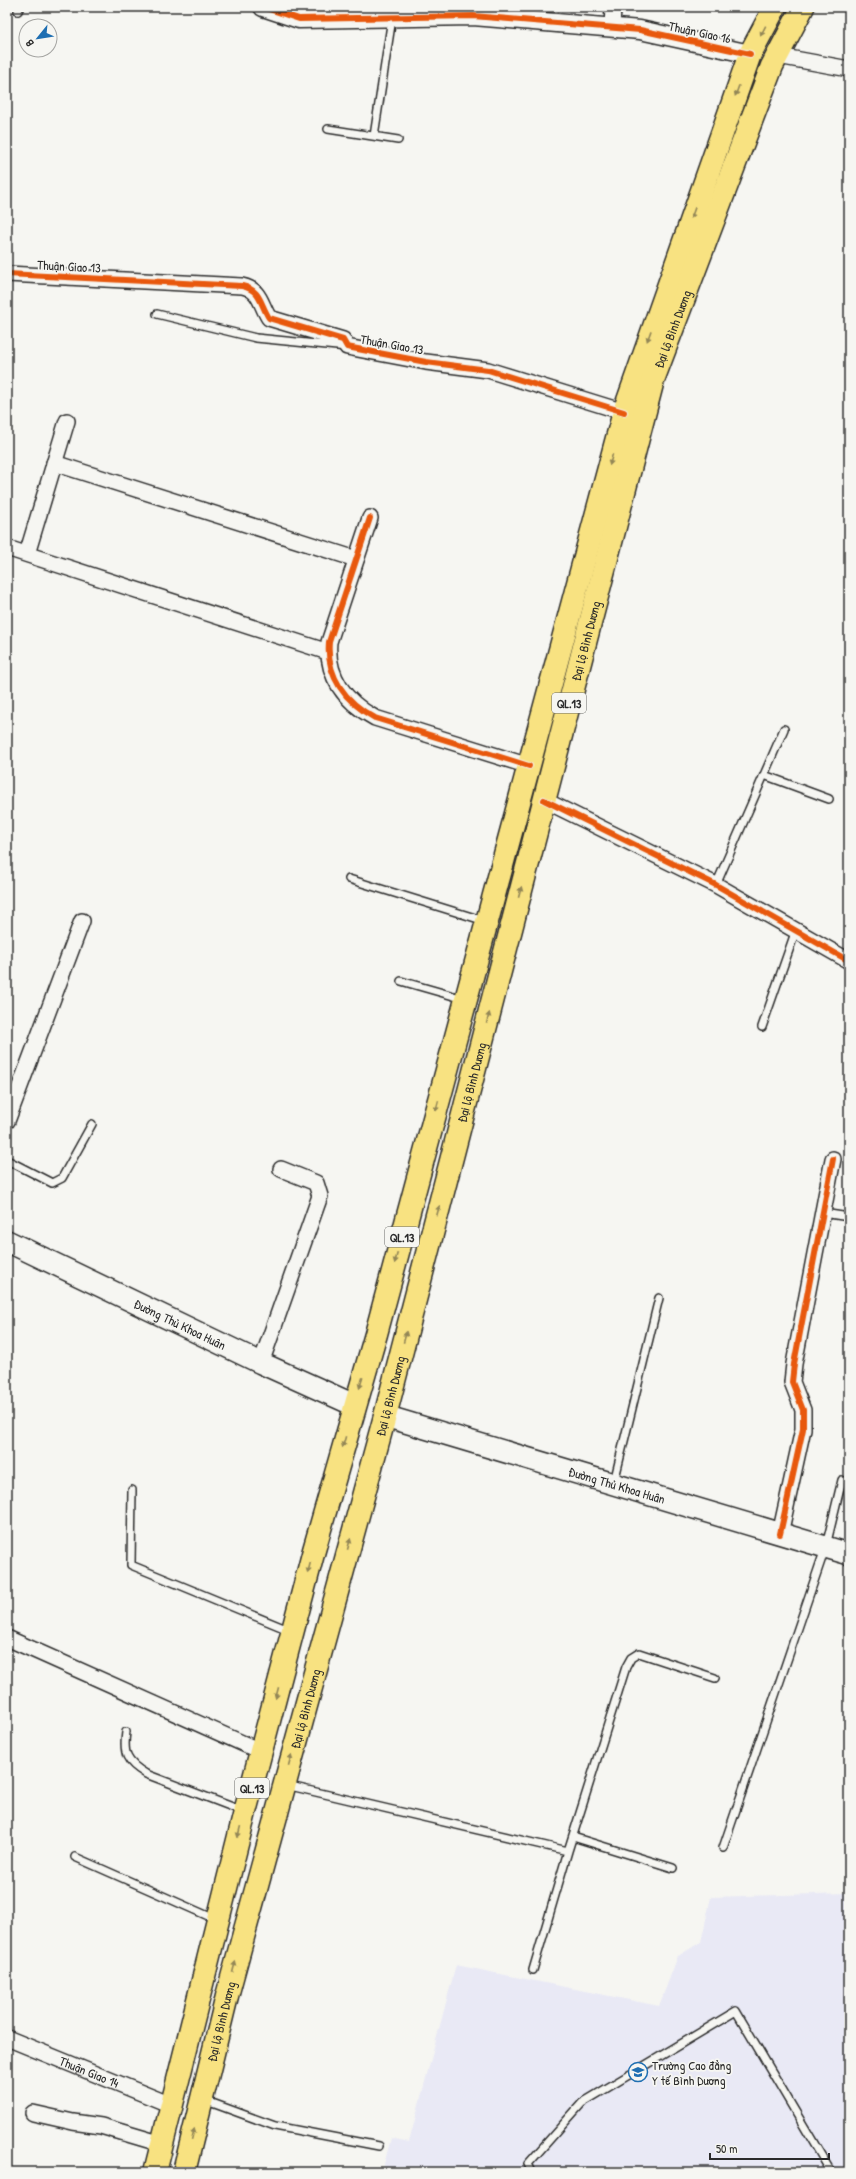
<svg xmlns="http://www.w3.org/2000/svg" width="856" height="2179" font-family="'Patrick Hand',sans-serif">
  <rect width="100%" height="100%" fill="#f6f6f2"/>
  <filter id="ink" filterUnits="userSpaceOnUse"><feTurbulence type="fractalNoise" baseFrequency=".025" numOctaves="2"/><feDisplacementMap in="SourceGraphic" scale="8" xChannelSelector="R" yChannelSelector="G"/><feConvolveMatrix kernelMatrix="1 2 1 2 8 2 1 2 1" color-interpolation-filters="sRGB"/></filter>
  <g filter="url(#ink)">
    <path fill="#e9e9f5" d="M849,1893V2172H382L391,2138L409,2142L456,1965L659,2006L678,1956L701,1942L711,1897Z"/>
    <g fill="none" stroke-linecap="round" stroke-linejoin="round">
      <g stroke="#2b2b2b" stroke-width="10">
        <path id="service" d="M18,11L20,7
          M328,129L398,140
          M374,136L392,18
          M157,314L256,338L347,347
          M764,775L829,799
          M349,879L485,921
          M716,885L784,729
          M401,981L464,999
          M762,1027L796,930
          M7,1160L52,1183L62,1178L92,1124
          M823,1213L849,1217
          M614,1482L659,1298
          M132,1490L131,1565L291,1631
          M126,1732C123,1754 126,1762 146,1774L243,1811
          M286,1785L568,1851
          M573,1837L673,1868
          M723,1848L826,1546L842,1480
          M75,1857L215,1919
          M533,1970L568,1851L626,1667L631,1658L639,1653L715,1678
          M204,2100L275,2126L379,2146
          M532,2172L528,2164L582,2103L736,2011L831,2172"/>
      </g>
      <g stroke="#2b2b2b" stroke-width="18">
        <g id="minor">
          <path d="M612,28L613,7"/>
          <path d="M778,56L849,69"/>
          <path d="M7,274L242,286C261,290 260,304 269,318L343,340L347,347L426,362L488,370L624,412"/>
          <path d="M54,463L356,559"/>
          <path d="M370,518L329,642C326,676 345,702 375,718L529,766"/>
          <path d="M7,548L328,652"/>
          <path d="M27,554L67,421"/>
          <path d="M544,800L716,885L849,961"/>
          <path d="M7,1121L82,921"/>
          <path d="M261,1363L320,1196L316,1183L281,1169"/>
          <path d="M780,1534L803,1429V1410L792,1382L794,1364L833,1159"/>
          <path d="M7,1638L262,1752"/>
          <path id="s1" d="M7,2038L171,2105"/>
          <path d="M33,2113L73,2122L101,2126L162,2144"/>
        </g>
      </g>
      <g stroke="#2b2b2b" stroke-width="21">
        <path id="tertiary" d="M263,7L299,19L473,16L640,30L750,54"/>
      </g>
      <g stroke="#2b2b2b" stroke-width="24">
        <g id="secondary">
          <path id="s2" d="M7,1241L261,1363L354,1405"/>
          <path id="s3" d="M385,1416L849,1554"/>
        </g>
      </g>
      <g stroke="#2b2b2b" stroke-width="25">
        <g id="trunk">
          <path d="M155,2172L245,1812L314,1550L376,1334L624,412L750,54L775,7"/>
          <path id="s4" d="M184,2172L227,1996L385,1416L653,380L772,66L803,7"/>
        </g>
      </g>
      <use href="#service" stroke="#f6f6f2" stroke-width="7"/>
      <use href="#minor" stroke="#f6f6f2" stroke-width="15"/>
      <use href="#tertiary" stroke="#f6f6f2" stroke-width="18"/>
      <use href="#secondary" stroke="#f6f6f2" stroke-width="21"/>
      <use href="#trunk" stroke="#f8e281" stroke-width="22"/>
      <g stroke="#f6f6f2" stroke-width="8">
        <path id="cycleway" d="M263,7L299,19L473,16L640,30L750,54
          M7,274L242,286C261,290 260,304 269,318L343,340L347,347L426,362L488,370L624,412
          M370,518L329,642C326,676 345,702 375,718L529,766
          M544,800L716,885L849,961
          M780,1534L803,1429V1410L792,1382L794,1364L833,1159"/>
      </g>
      <use href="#cycleway" stroke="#e8590c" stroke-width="6"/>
    </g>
    <defs><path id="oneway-solid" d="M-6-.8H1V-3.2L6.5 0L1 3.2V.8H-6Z"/></defs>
    <g fill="#928656">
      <use href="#oneway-solid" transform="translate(763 31) rotate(117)"/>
      <use href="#oneway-solid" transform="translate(737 91) rotate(110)"/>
      <use href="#oneway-solid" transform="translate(693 213) rotate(110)"/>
      <use href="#oneway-solid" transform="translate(649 336) rotate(110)"/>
      <use href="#oneway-solid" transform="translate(611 460) rotate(105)"/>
      <use href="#oneway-solid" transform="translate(520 892) rotate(-75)"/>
      <use href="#oneway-solid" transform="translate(488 1018) rotate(-75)"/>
      <use href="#oneway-solid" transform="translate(437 1106) rotate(105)"/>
      <use href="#oneway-solid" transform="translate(438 1211) rotate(-75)"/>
      <use href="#oneway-solid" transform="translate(396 1258) rotate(105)"/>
      <use href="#oneway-solid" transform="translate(405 1337) rotate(-75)"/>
      <use href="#oneway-solid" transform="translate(361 1383) rotate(107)"/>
      <use href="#oneway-solid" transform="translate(344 1442) rotate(106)"/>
      <use href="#oneway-solid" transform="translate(349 1544) rotate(-75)"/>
      <use href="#oneway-solid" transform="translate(309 1568) rotate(104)"/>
      <use href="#oneway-solid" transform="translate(277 1693) rotate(105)"/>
      <use href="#oneway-solid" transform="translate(290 1760) rotate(-75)"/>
      <use href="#oneway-solid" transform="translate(239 1832) rotate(104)"/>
      <use href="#oneway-solid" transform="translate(234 1967) rotate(-75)"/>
      <use href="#oneway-solid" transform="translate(193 2134) rotate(-76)"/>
    </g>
  </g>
  <defs>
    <g id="university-ring" transform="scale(1)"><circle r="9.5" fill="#f6f6f2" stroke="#1f6fb2" stroke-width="1.5"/><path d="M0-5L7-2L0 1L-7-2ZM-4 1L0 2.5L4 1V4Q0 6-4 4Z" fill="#1f6fb2"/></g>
  </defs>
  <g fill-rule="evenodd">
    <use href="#university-ring" x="638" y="2072"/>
  </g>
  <g text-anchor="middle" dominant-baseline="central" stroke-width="3.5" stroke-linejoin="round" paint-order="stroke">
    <g fill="#f6f6f2" stroke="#686867" stroke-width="1">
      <rect x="552" y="693" width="34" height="20" rx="3"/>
      <rect x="385" y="1227" width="34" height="20" rx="3"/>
      <rect x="235" y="1778" width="34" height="20" rx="3"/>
    </g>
    <g font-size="12" font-weight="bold" fill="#2b2b2b">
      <text x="569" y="703">QL.13</text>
      <text x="402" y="1237">QL.13</text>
      <text x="252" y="1788">QL.13</text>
    </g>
    <g font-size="13" fill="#2b2b2b" stroke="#f6f6f2">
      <text transform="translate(700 32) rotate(12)">Thuận Giao 16</text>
      <text transform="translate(69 266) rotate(3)">Thuận Giao 13</text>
      <text stroke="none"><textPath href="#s4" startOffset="1907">Đại lộ Bình Dương</textPath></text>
      <text transform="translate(392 344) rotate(10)">Thuận Giao 13</text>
      <text stroke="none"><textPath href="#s4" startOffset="1583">Đại lộ Bình Dương</textPath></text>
      <text stroke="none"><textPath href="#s4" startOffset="1127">Đại lộ Bình Dương</textPath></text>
      <text stroke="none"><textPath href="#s2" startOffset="192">Đường Thủ Khoa Huân</textPath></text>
      <text stroke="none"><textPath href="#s4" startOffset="803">Đại lộ Bình Dương</textPath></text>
      <text stroke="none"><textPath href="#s3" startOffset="242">Đường Thủ Khoa Huân</textPath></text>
      <text stroke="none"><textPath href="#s4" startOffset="479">Đại lộ Bình Dương</textPath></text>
      <text stroke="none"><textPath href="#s4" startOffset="155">Đại lộ Bình Dương</textPath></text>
      <text stroke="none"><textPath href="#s1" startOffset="89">Thuận Giao 14</textPath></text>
    </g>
    <g font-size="13" fill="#2b2b2b" stroke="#f6f6f2" text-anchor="start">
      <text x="652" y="2065">Trường Cao đẳng<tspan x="652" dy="15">Y tế Bình Dương</tspan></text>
    </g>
  </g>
  <rect width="856" height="2179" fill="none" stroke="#f6f6f2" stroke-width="24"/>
  <rect x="12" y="12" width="832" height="2155" fill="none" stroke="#2b2b2b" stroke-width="1.5" filter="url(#ink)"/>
  <g transform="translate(38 38) rotate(240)"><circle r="19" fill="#f6f6f2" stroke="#a5a5a2"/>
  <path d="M0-3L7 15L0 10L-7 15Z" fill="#1f6fb2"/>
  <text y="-6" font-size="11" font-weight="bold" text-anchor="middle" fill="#2b2b2b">B</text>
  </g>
  <path d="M710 2153v6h119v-6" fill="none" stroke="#2b2b2b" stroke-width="2"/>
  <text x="716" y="2153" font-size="12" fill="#2b2b2b" stroke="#f6f6f2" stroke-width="3" paint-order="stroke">50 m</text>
</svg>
